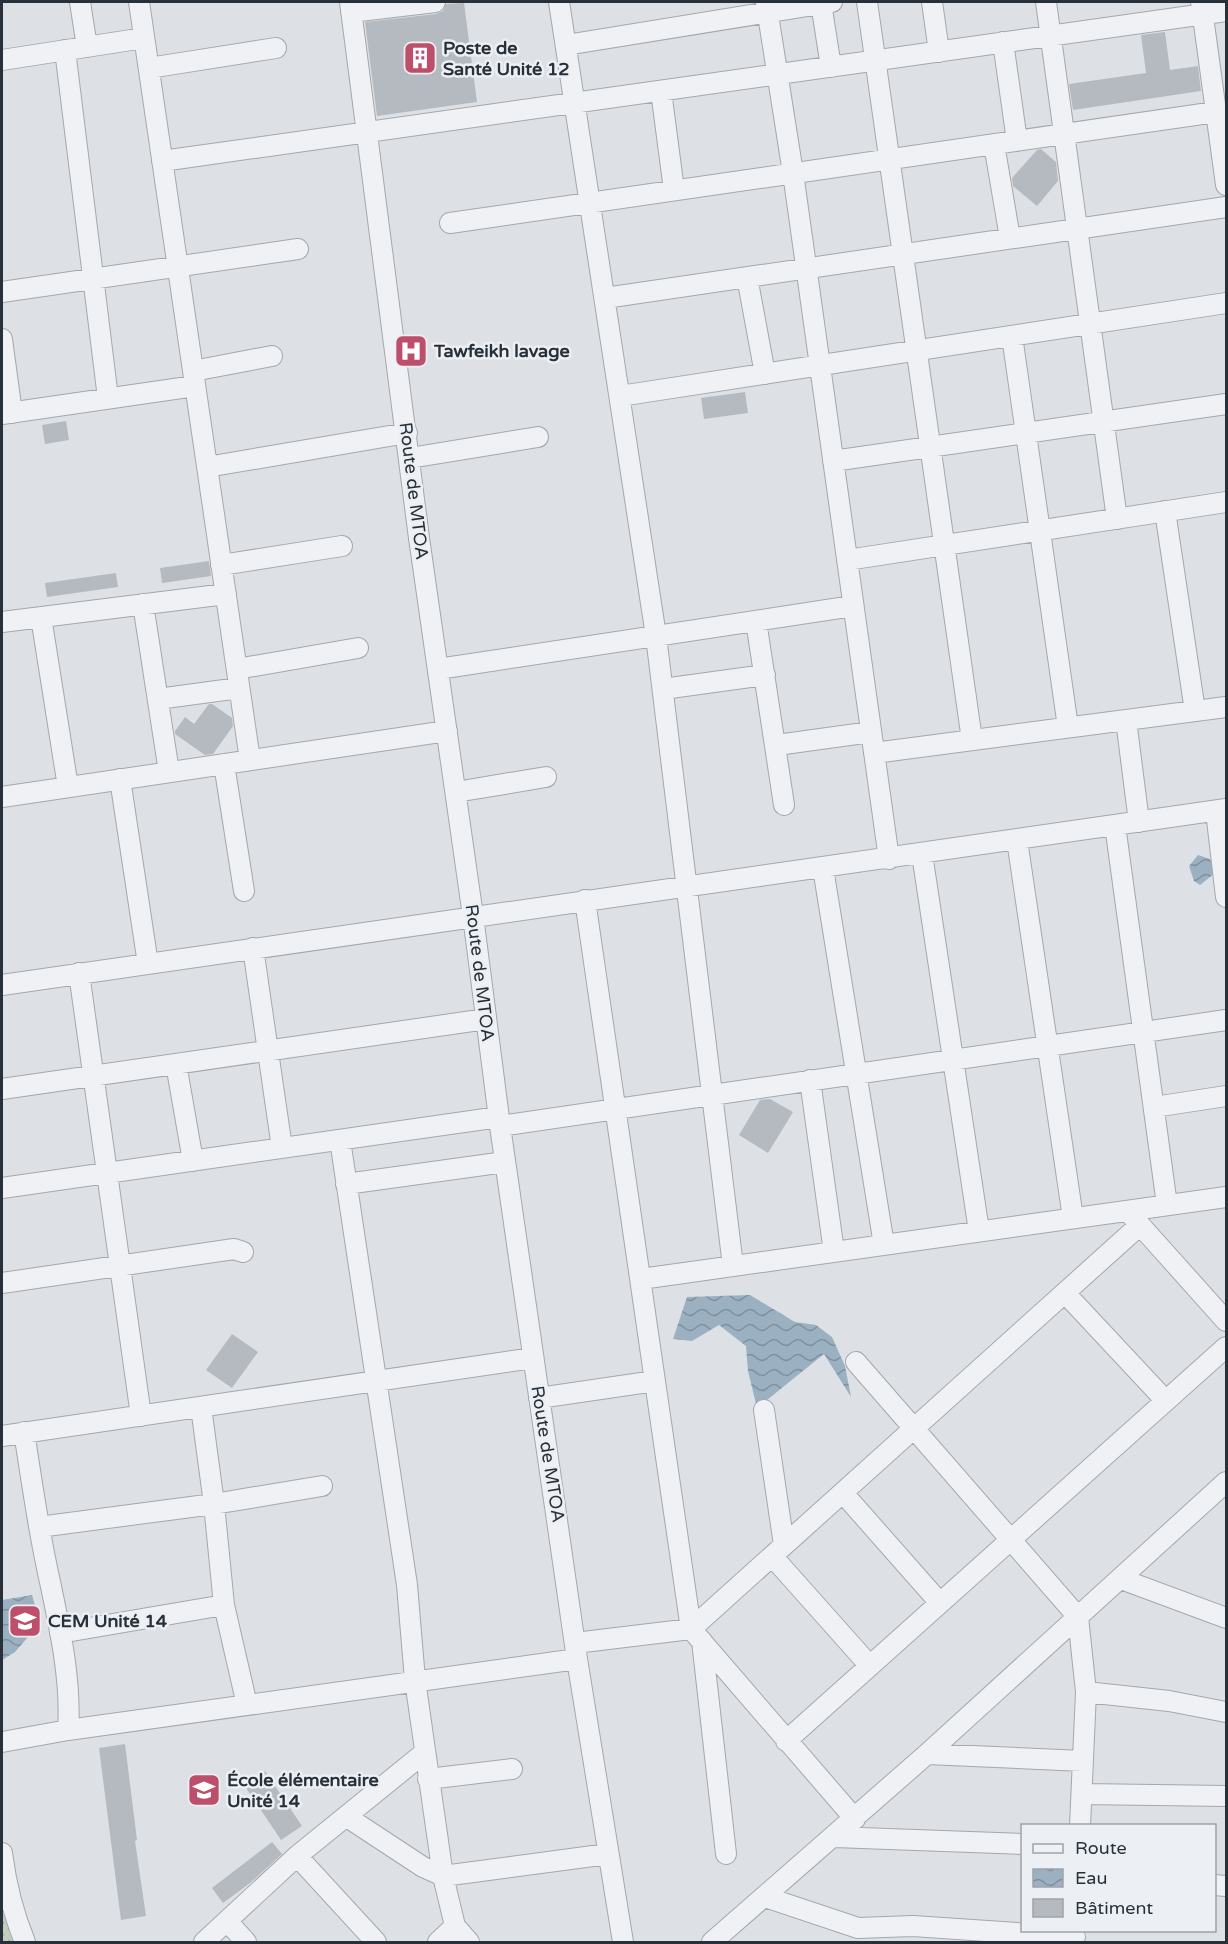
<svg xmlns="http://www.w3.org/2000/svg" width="1228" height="1944" font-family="'Varela Round',sans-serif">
  <defs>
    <pattern id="grass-dots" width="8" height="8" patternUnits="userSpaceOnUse" patternTransform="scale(1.5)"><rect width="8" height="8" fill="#c4cebf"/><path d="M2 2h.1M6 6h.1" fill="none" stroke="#a8b1a5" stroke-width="1.8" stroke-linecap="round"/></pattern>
    <pattern id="water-waves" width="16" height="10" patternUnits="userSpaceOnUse" patternTransform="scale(1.5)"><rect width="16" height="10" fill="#9bb1c1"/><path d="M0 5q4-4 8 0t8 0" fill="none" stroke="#7e909e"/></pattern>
  </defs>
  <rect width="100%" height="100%" fill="#dde1e5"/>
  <path fill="url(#grass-dots)" d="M6,1912L18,1942H2V1913Z"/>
  <path fill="url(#water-waves)" d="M1198,855L1210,859L1215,873L1200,885L1194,881L1189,866Z
    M750,1295L795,1322L816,1325L832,1337L845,1366L851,1397L824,1354L757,1408L748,1371L746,1346L719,1325L692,1341L673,1339L687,1297Z
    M32,1595L40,1623L15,1652L2,1660V1600Z"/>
  <path fill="#b5bac1" d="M464,3L477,102L377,116L365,22L436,14L443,11L446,4Z
    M1165,32L1170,70L1198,66L1201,91L1073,110L1069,84L1146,73L1141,35Z
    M1041,149L1056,162L1058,181L1037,206L1013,186L1012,178L1037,150Z
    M745,392L748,413L704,419L701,398Z
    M66,421L69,440L45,444L42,425Z
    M209,561L211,576L162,583L160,568Z
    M116,573L118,587L47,597L45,583Z
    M209,704H212L232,718L233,726L213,754L205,755L175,734V731L185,717L194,724Z
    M770,1099L793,1112L768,1153L739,1135L760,1100Z
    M232,1334L258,1352L232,1388L206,1370Z
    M125,1744L137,1840L135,1841L146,1916L121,1920L99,1748Z
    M265,1771L302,1826L281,1840L244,1785Z
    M272,1842L282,1854L250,1883L223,1903L212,1888Z"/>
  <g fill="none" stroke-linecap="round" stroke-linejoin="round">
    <g stroke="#a3a8ae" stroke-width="22">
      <path id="minor" d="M80,2L87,47
        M139,2L250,760
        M350,2L419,538L473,916L500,1126L577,1659L623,1942
        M559,2L656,636L733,1266
        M766,2L793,173L889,859
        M867,2L972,740
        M932,2L939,52
        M1046,2L1117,519
        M1201,2L1226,185
        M821,3L831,67
        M351,12L435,2
        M1003,42L1017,141
        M566,45L832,2
        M65,50L108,398
        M2,60L144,38
        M149,68L276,48
        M661,91L674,190
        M994,144L1010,238
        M162,161L1226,11
        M450,223L1216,112
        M747,277L765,374
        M2,292L298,249
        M605,298L1226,207
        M1012,336L1068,727
        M2,339L12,413
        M193,371L272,356
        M620,396L1226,303
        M2,414L195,386
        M410,458L538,437
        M833,461L1226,404
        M207,467L407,433
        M1165,511L1195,711
        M847,560L1226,502
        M221,565L342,546
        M143,604L169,772
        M41,617L68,787
        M756,621L784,805
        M2,622L226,594
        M237,669L358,648
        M438,669L853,606
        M663,689L765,675
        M158,699L239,688
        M1126,720L1139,822
        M777,745L871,732
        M874,753L1226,707
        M224,764L244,891
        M120,779L148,964
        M456,792L546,777
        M2,797L447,731
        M1216,811L1226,897
        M1115,825L1167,1205
        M1017,840L1073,1218
        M922,854L979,1231
        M823,868L884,1245
        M585,900L691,1629L855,1819
        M253,948L282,1148
        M79,973L141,1416
        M2,985L1226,809
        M176,1064L193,1161
        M810,1080L834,1252
        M2,1089L486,1019
        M1154,1107L1226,1096
        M500,1126L1226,1020
        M340,1140L407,1585L415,1680L443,1876L455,1926L469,1942
        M346,1184L505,1162
        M2,1188L499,1117
        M1132,1216L1226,1321
        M641,1279L1226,1197
        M2,1283L234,1249L243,1252
        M1065,1293L1166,1401
        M856,1362L1078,1617L1086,1692L1080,1826
        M539,1398L655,1381
        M201,1407L214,1504L224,1605
        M764,1410L784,1545
        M2,1436L533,1358
        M843,1493L940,1603
        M39,1527L214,1504L322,1486
        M772,1556L870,1666
        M1121,1579L1226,1618
        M60,1633L224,1605L247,1705
        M702,1641L726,1854
        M575,1643L691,1629L1140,1225
        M1086,1692L1169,1701L1226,1712
        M68,1730L577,1659
        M786,1741L1226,1347
        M2,1742L68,1730C72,1676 57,1616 46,1563C37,1520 31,1476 24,1432
        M927,1754L1083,1761
        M428,1779L512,1769
        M1082,1794L1226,1796
        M347,1817L423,1867L443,1876L608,1854
        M834,1837L1022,1844
        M2,1853C6,1884 13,1913 25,1942
        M297,1856L376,1942
        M1214,1885L1226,1886
        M765,1897L858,1928L913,1926L1075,1937
        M227,1921L246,1942
        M204,1942L297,1856L424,1753
        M438,1942L455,1926
        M712,1942L927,1754L1226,1482"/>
    </g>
    <use href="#minor" stroke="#eff1f4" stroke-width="20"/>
  </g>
  <defs>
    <g id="building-square" transform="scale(1.725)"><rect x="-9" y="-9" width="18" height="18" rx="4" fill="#bd4f6a" stroke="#eceff3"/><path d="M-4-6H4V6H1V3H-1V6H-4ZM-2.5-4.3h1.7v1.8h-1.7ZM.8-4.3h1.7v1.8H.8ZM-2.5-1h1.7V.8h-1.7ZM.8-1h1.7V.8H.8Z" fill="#fff"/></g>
    <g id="hospital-square" transform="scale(1.725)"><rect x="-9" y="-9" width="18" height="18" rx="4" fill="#bd4f6a" stroke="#eceff3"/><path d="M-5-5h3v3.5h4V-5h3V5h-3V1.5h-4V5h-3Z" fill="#fff"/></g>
    <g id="school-square" transform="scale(1.725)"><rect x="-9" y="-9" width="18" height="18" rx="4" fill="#bd4f6a" stroke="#eceff3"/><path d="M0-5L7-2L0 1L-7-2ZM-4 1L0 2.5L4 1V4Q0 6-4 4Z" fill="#fff"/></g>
  </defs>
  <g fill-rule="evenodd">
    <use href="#building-square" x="420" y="58"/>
    <use href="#hospital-square" x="411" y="351"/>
    <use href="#school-square" x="25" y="1621"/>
    <use href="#school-square" x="204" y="1790"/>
  </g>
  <g text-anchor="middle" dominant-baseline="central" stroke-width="5" stroke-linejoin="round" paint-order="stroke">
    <g font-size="18" font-weight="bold" fill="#283039" stroke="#eceff3" text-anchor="start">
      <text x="443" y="48">Poste de<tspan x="443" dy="21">Santé Unité 12</tspan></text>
      <text x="434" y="351">Tawfeikh lavage</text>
      <text x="48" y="1621">CEM Unité 14</text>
      <text x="227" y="1780">École élémentaire<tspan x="227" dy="21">Unité 14</tspan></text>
    </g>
    <g font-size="18" fill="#283039" stroke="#eceff3">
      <text transform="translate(414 491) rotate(83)">Route de MTOA</text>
      <text transform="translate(480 973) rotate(83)">Route de MTOA</text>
      <text transform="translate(548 1454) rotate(81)">Route de MTOA</text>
    </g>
  </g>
  <rect width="1228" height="1944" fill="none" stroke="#283039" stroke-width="6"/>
  <rect x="1021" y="1824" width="195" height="108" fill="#eceff3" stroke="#9ea3a9" stroke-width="1.5"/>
  <rect x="1033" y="1844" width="30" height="9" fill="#eff1f4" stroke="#9ea3a9" stroke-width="1.5"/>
  <text x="1075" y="1854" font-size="18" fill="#283039">Route</text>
  <rect x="1033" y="1869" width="30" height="18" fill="url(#water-waves)" stroke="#9ea3a9" stroke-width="1.5"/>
  <text x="1075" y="1884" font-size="18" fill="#283039">Eau</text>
  <rect x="1033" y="1899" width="30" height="18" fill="#b5bac1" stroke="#9ea3a9" stroke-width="1.5"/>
  <text x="1075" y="1914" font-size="18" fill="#283039">Bâtiment</text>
</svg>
